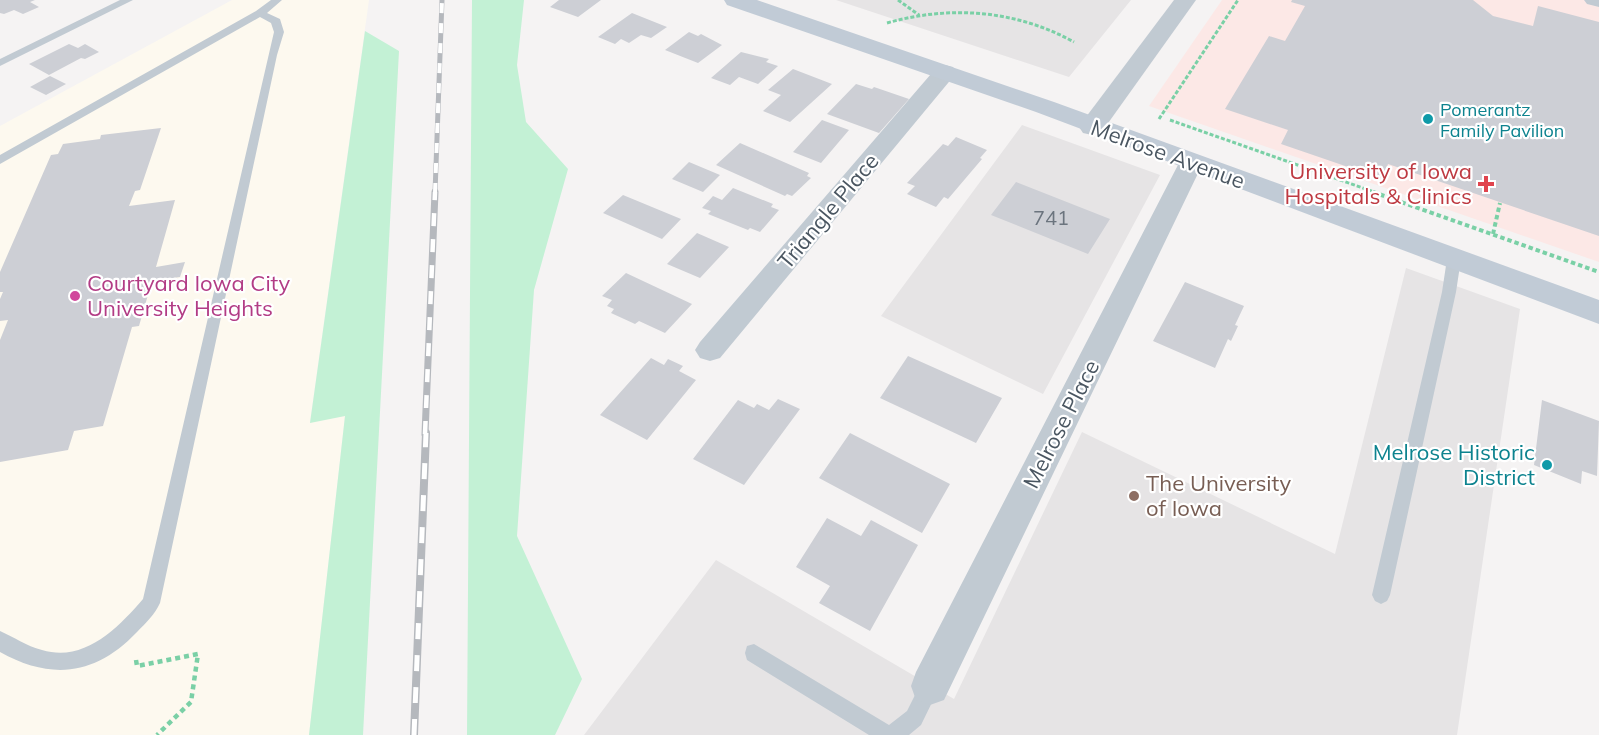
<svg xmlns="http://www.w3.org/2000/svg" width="1599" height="735" font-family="Mulish,sans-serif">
  <rect width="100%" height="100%" fill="#f5f3f3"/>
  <path fill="#fdf9ef" d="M232,0H369L310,422L345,416L309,735H0V126Z"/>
  <path fill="#e6e4e5" d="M836,0H1131L1069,77Z
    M1022,125L1160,175L1043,394L881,316Z
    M1406,268L1520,309L1457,735H584L716,560L954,699L1082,432L1335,554Z"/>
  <path fill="#fce8e6" d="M1222,0H1599V262L1149,106Z"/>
  <path fill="#c3f1d5" d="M472,0H524L517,65L526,122L568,169L534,290L517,536L582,679L555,735H467Z
    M365,31L399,51L363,735H309L345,416L310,423Z"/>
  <path fill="#cdcfd5" d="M0,0H35L30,2L39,7L23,14L14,10L4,14L0,13Z
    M559,0H601L578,17L550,7Z
    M1292,0H1473L1493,16L1533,26L1538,6L1599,22V236L1388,164L1383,179L1281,144L1288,130L1225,109L1269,36L1285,41L1305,6L1291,2Z
    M632,13L667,27L651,38L641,35L629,43L621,39L615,44L598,37Z
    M689,32L698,36L701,34L722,45L698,63L665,50Z
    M69,44L78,48L85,44L99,52L85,59L81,58L49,75L29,64Z
    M741,52L769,59L766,62L778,66L758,84L739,77L730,85L711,78Z
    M793,69L832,84L790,122L763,111L781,95L768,90Z
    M50,76L66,84L46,95L30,87Z
    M856,84L872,89L874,87L909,99L879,133L827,114Z
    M822,120L849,130L821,163L793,152Z
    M161,128L140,190L135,191L129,206L175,200L156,267L185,262L180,277L152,281L139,326L132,327L103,426L74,431L68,450L0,462V340L8,320L0,321V299L3,292H0V272L51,155L58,154L63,144L100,139L101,135Z
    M956,137L987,150L980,158L982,159L948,199L944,197L936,207L907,194L915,186L907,183L943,144L948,146Z
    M740,143L809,173L807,176L811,178L792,196L787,194L785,196L716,165Z
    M689,162L720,175L703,192L672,179Z
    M1016,182L1110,219L1088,254L991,215Z
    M733,188L773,204L771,207L779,210L760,232L750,228L748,230L708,214L711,211L702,208L713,196L722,200Z
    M623,195L681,219L662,239L603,213Z
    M697,233L729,247L700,278L667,264Z
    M626,273L692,304L665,333L639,321L635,324L611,313L614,309L607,306L612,300L602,296Z
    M1185,282L1244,306L1235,325L1238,326L1231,341L1228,339L1215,368L1153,341Z
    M908,356L1002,398L976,443L880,398Z
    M651,358L664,365L668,359L683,366L679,371L696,380L647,440L600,415Z
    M778,399L800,409L744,485L693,459L738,400L754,408L757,404L769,410Z
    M1542,400L1599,421L1597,476L1582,471L1581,484L1534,465Z
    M850,433L950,484L922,533L819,478Z
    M827,518L861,536L871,520L918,545L870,631L819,603L830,586L796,567Z"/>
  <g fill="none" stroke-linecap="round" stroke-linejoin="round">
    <path stroke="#7ad0a6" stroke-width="3" stroke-dasharray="4 2" stroke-linecap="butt" d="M898,0L919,15
      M887,23C950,5 1016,10 1074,42
      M1159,119L1238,0
      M1170,120L1377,193"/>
    <path stroke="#7ad0a6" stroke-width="4" stroke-dasharray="4.5 3" stroke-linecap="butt" d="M1373,192L1599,272
      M1493,234L1500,203"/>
    <path stroke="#7ad0a6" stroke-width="4.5" stroke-dasharray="5 4" stroke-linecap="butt" d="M136,660L137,666L198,654L191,702L157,735"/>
    <path fill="#c1cad2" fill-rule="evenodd" d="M120,0H133L0,66V59Z
      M271,0H282L267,13L280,19L284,32L277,55L160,603C155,614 146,623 137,632C96,675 52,681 0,652V631C14,637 26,646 42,650C84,663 118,628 143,599L274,32L271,23L260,17L0,164V155L256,11Z
      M1454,254L1461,259L1456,292L1390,595L1387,601L1381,604L1375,601L1372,595L1442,292L1447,259Z
      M754,644L889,725L907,711L923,679L930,676L937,679L940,686L921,725L909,735H869L747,660L745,653L747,646Z"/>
    <path fill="#c1cad2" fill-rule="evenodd" d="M1584,0H1599V7L1587,4Z
      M945,65L953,67L956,72L953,77L720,358L710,361L700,358L695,350L700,342L937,67Z
      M1191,155L1200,157L1203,163L944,700L930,705L916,700L911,686L916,672L1179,163L1182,157Z"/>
    <path fill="#c1cad2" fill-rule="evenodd" d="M1174,0H1196L1101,133L1092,135L1083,133L1079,127L1083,121Z"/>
    <path fill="#c1cbd6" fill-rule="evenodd" d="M724,0H757L1054,102L1599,300V324L1036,112L727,5Z"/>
    <g stroke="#b5b8bd" stroke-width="5">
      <path id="rail-far2" d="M435,193L442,0"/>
    </g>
    <g stroke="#b5b8bd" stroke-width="7">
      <path id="rail-far1" d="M425,434L435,192"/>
    </g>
    <g stroke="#b5b8bd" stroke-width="8">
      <path id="rail" d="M414,735L426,433"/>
    </g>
    <use href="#rail-far2" stroke="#fff" stroke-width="4" stroke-dasharray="10" stroke-linecap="butt"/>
    <use href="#rail-far1" stroke="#fff" stroke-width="4.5" stroke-dasharray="13" stroke-linecap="butt"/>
    <use href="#rail" stroke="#fff" stroke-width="5" stroke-dasharray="16" stroke-linecap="butt"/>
  </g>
  <g fill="#0f9aa8" stroke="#fff" stroke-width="2">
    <circle cx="1428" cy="119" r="6"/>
    <circle cx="1547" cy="465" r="6"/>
  </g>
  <path fill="#e0444e" stroke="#fff" stroke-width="2" d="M1483 175h6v6h6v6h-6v6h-6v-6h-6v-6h6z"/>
  <circle fill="#d1479c" stroke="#fff" stroke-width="2" cx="75" cy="296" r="6"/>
  <circle fill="#8d6e63" stroke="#fff" stroke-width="2" cx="1134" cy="496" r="6"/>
  <g text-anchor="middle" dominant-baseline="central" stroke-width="4.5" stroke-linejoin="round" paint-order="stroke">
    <g font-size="18" fill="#0d838f" stroke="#fff" text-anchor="start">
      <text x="1440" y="109">Pomerantz<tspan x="1440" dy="21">Family Pavilion</tspan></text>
    </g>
    <g font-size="20" fill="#6b747e">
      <text x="1051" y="217">741</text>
    </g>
    <g font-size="22" fill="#4a5661" stroke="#fff">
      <text transform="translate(1168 154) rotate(20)">Melrose Avenue</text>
      <text transform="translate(828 211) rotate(-50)">Triangle Place</text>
      <text transform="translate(1061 424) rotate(-63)">Melrose Place</text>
    </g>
    <g font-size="22" fill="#be3a42" stroke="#fff" text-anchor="end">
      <text x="1472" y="171">University of Iowa<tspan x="1472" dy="25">Hospitals &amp; Clinics</tspan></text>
    </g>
    <g font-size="22" fill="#b23c85" stroke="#fff" text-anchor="start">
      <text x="87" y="283">Courtyard Iowa City<tspan x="87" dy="25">University Heights</tspan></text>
    </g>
    <g font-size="22" fill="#0d838f" stroke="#fff" text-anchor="end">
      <text x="1535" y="452">Melrose Historic<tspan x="1535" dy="25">District</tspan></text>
    </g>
    <g font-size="22" fill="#785e54" stroke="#fff" text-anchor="start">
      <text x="1146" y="483">The University<tspan x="1146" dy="25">of Iowa</tspan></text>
    </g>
  </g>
</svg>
